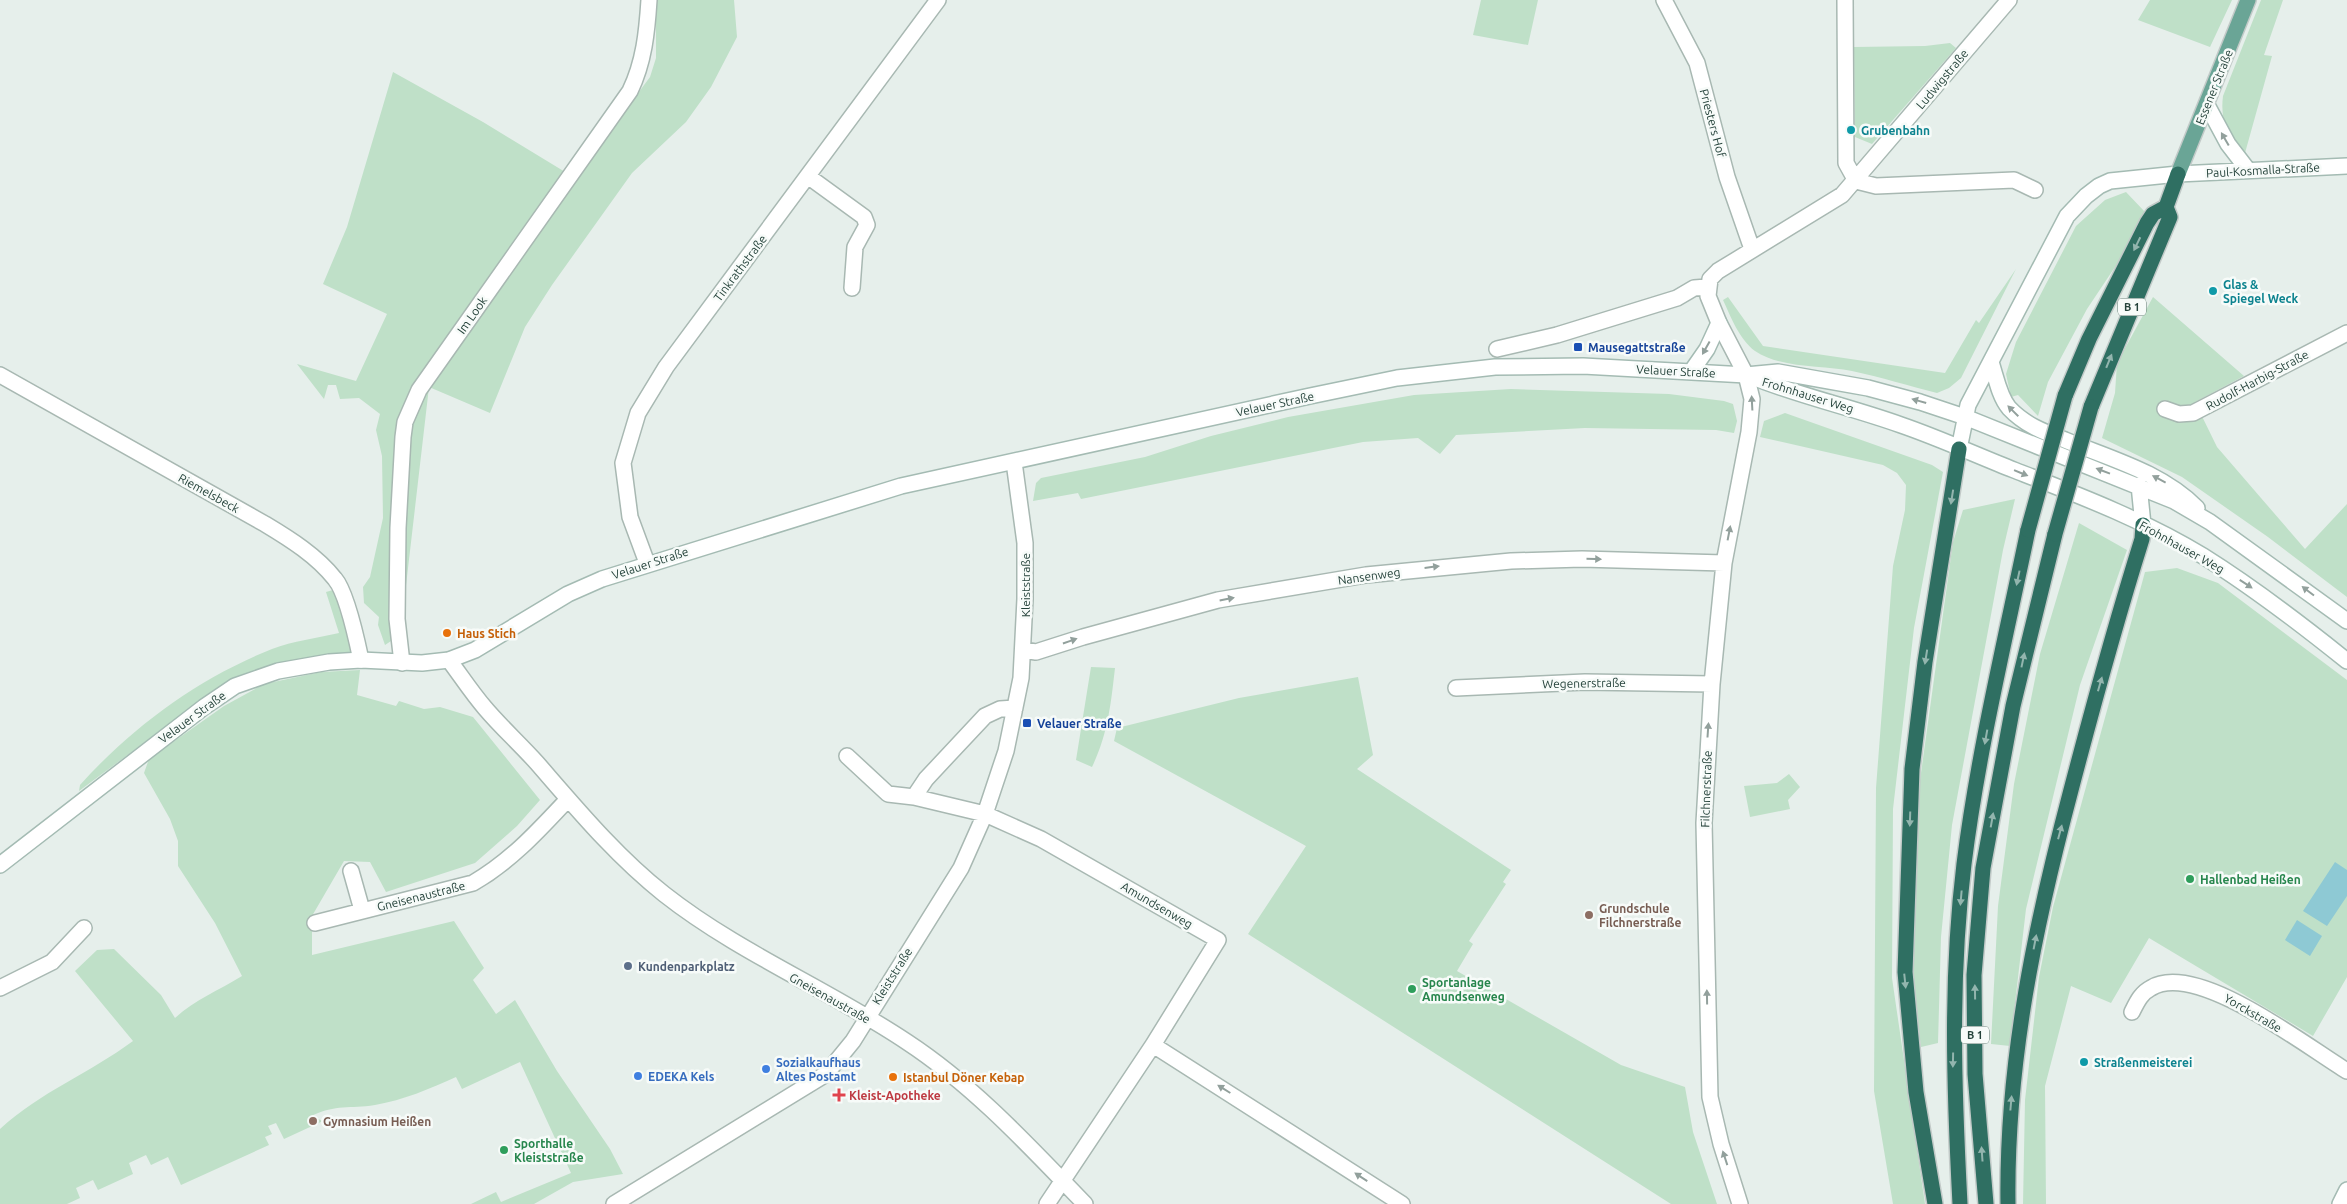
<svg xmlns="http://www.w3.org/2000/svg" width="2347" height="1204" font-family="Ubuntu,sans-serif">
  <rect width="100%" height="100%" fill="#e6efeb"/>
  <path fill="#bfe0c8" d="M656,0H734L737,37L711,87L686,122L632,173L552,285L525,327L490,413L429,387L402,620L394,639L385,645L378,625L379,617L364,603L363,587L370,577L383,518L382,456L376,430L380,414L359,398L340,399L336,385H328L324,399L297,364L356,381L387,314L323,284L347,227L393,72L483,122L575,178L650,77L656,58Z
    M1481,0H1538L1528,45L1473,35Z
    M2150,0H2232L2210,47L2138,20Z
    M2261,0H2283L2264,55L2272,56L2245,153C2227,137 2220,120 2223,96Z
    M1950,43L1956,48L1872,144L1855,137L1854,47L1925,46Z
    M2126,192L2145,212L2123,255L2087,309L2048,382L2038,416L2018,395L2011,397L2006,374L2016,342L2076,226L2105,200Z
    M2016,269L1961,378L1949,388L1937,393C1909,386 1881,377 1852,371C1822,365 1782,369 1755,351C1739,339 1731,317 1723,300L1728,297L1763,346L1945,373L1976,320L1979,323Z
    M2153,297L2244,376L2195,402L2217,447L2305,549L2347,504V597L2268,537L2182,477L2102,438L2115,393L2117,363Z
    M1511,389L1669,394L1724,401L1733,404L1737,421L1734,433L1716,430L1585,428L1456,435L1440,454L1418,438L1363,442L1081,499L1078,493L1033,501L1036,483L1041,478L1145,457L1211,436L1288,417L1414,395Z
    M1785,413L1932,465L1943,472L1914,628L1893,809L1892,978L1925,1204H1893L1874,1091L1876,788L1893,566L1905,510L1906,485L1897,473L1883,465L1760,437L1764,421Z
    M2015,499L2003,550L1952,825L1941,937L1938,1043L1921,1047L1913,983L1916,809L1953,542L1963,510Z
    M2079,523L2127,550L2080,685L2026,909L2010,1046L1991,1044L1998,906L2014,784L2040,654Z
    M2177,568L2218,583L2347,680V977L2313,1036L2149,938L2111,1003L2071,986L2045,1086L2046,1204H2023L2025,1100L2039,977L2053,907L2145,572Z
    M333,590L350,638L353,654L331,658L303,659L265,670L191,708L79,791L80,785C133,726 199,678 272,649C293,641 317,638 339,633L326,592Z
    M1091,667L1115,668C1111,703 1108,734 1092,767L1076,760Z
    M360,670L357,695L396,706L399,701L424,709L440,707L473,717L540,800L517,826L475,863L386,892L370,862L344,861L312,916V955L454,921L484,968L473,980L496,1014L515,1000L557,1071L610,1149L623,1174L573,1182L534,1204H471L496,1192L501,1202L571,1173L520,1062L462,1089L456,1077C429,1089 404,1100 375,1105C349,1109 337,1104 311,1116L323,1121L284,1139L276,1123L268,1126L272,1134L265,1137L269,1145L181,1185L168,1157L151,1165L146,1155L129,1163L133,1174L98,1190L93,1180L76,1188L80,1198L67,1204H0V1129C40,1092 90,1073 133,1041L75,971L97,950L114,949L161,995L175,1018C196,999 218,991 242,976L215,923L178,866V841L170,819L144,773L149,759L224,706L264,684L321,672Z
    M1358,677L1373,755L1357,769L1511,870L1503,882L1506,884L1469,941L1473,944L1457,971L1621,1065L1685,1087L1693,1132L1717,1204H1671L1248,934L1306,846L1114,741L1117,728L1239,698Z
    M1789,774L1800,787L1788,800L1790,809L1750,817L1744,786L1777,783Z"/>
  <path fill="#8ec9d4" d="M2335,862L2347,870V896L2327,926L2303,911Z
    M2297,920L2322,936L2310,956L2285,940Z"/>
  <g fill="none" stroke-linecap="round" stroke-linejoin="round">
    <g stroke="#a8b8b2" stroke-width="18">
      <path id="street" d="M1664,0L1697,63L1727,177L1752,249
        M1845,0L1846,163L1856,181
        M809,177L864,217L867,225L855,247L852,288
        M1856,181L1876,186L2014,180L2035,190
        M1497,349L1557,335L1677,298L1694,288L1707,287
        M0,375L265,524C290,539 317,556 335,579C347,593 357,641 361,660
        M2165,409L2179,414L2193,413L2347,333
        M647,563L630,517L623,463L638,413L666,367L938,0
        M1023,650L1036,652L1083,637L1218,600L1366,575L1511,561L1582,559L1724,563
        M449,660C461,676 472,693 485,708C501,727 520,744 537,763C577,809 616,856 664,894C739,953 828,989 907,1042C974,1086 1029,1146 1085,1204
        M402,663L397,619L398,528L403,437L405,422L419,390L630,91C644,62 647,32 649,0
        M1456,688L1585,682L1712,684
        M847,756L888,794L914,797L926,779L985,716L1000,709L1015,708
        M914,797L985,814L1041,839L1218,940L1153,1045L1047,1204
        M351,871L362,910
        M315,923L473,883C511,861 538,831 568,799
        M0,988L52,962L84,928
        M2132,1012C2137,1002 2141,993 2151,988C2196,960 2307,1047 2347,1071
        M1153,1045L1402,1204
        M614,1204L826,1074L853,1041L961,868L985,814L1006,751L1021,678L1025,599V543L1014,462
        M1740,1204L1721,1144L1710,1097L1704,823L1712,684L1724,563L1749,432L1752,399L1746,375L1719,323L1708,296L1710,279L1718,271L1842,195L2009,0"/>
    </g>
    <g stroke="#a4bbb3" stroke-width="18">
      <path id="secondary" d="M2207,105L2228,144L2248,170
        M1991,362C1996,377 1999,396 2009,408C2025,425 2044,432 2065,440C2111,459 2161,472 2197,508
        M1691,372L1707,349L1719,323
        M1750,376C1799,396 1851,407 1901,425C1939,438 1976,455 2014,470C2078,495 2144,520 2203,556C2254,588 2301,624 2347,661
        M1959,449L1968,405L2067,216L2086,196L2099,186L2110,181L2178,174L2347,166
        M2139,485L2143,525
        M0,865L204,707L235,686L278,671L329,662L361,660L422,663L449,660L475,650L568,594L602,579L901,486L1310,396L1397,378L1495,367L1583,366L1746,375L1778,372L1868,388L1920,402L1965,417L2174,501L2210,522L2347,621
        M2340,1204L2347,1190"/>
    </g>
    <g stroke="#c2cac8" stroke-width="18">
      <path id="primary" d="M2178,174L2248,0"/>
    </g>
    <g stroke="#c2cac8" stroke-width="18">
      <path id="highway" d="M2065,396L2089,339L2147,223L2153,214L2166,207L2178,174
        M2091,407L2170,217L2166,207
        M1935,1204L1916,1092L1905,972L1912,769L1925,662L1959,449
        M1960,1204C1954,1089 1950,979 1964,864C1978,752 2005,641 2028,530
        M1986,1204L1975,1074L1974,975L1983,868L2013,706L2055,534
        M2008,1204C2006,1063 2035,926 2071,790C2093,706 2116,622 2142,539L2143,525"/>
    </g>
    <use href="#street" stroke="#fff" stroke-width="15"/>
    <use href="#secondary" stroke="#fff" stroke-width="15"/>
    <use href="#primary" stroke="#6aa596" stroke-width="15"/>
    <use href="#highway" stroke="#2f6f62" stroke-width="15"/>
    <g stroke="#c2cac8" stroke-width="18" stroke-linecap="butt">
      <path id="highway-bridge" d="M2028,530L2065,396
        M2055,534L2091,407"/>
    </g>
    <use href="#highway-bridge" stroke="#2f6f62" stroke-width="15"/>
  </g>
  <defs><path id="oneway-solid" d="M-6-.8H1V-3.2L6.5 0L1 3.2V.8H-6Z" transform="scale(1.25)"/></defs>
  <g fill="#92a09c">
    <use href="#oneway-solid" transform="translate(2225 139) rotate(-120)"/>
    <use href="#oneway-solid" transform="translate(1706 348) rotate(119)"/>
    <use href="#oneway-solid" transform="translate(1919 401) rotate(-164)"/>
    <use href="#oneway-solid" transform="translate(1752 403) rotate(-93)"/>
    <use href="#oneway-solid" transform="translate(2013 411) rotate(-135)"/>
    <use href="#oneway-solid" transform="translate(2103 471) rotate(-159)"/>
    <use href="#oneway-solid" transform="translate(2021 473) rotate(22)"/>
    <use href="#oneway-solid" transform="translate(2159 479) rotate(-152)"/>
    <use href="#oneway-solid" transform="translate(1729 533) rotate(-79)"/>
    <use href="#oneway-solid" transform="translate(1594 559) rotate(1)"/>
    <use href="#oneway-solid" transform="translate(1432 567) rotate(-7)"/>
    <use href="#oneway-solid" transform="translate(2246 584) rotate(33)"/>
    <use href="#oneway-solid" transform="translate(2308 591) rotate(-143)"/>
    <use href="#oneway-solid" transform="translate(1227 599) rotate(-11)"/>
    <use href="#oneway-solid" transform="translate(1070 641) rotate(-19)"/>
    <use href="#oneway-solid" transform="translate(1708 730) rotate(-86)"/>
    <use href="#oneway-solid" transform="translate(1707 997) rotate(-91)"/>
    <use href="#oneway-solid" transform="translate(1224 1089) rotate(-148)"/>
    <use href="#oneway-solid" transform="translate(1725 1158) rotate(-108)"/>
    <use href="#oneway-solid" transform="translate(1361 1177) rotate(-147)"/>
  </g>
  <g fill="#93b5ae">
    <use href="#oneway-solid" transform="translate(2137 244) rotate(116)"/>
    <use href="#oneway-solid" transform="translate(2109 361) rotate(-68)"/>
    <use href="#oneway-solid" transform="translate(1952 497) rotate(99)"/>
    <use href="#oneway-solid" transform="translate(2018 578) rotate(102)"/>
    <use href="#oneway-solid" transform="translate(1926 657) rotate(99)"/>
    <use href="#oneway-solid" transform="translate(2023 660) rotate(-78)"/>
    <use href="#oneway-solid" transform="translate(2100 684) rotate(-74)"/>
    <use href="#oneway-solid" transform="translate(1986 737) rotate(100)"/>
    <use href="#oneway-solid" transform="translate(1910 819) rotate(92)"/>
    <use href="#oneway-solid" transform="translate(1992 820) rotate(-80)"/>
    <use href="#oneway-solid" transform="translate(2060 832) rotate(-75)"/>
    <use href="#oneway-solid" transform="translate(1961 898) rotate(95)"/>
    <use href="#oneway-solid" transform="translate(2035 942) rotate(-79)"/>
    <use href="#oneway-solid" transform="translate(1905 981) rotate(84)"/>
    <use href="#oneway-solid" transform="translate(1975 992) rotate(-91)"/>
    <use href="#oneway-solid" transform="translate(1953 1060) rotate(91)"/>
    <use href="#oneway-solid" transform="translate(2011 1103) rotate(-85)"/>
    <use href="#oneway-solid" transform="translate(1982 1154) rotate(-94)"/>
  </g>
  <g fill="#0f9aa8" stroke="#f7fbf9" stroke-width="2">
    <circle cx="1851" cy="130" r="5"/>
    <circle cx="2213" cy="291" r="5"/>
    <circle cx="2084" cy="1062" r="5"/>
  </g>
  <g fill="#1a4fb4" stroke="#f7fbf9" stroke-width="2">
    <rect x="1573" y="342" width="10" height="10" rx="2.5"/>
    <rect x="1022" y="718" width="10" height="10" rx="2.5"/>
  </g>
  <g fill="#e8710a" stroke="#f7fbf9" stroke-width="2">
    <circle cx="447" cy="633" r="5"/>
    <circle cx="893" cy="1077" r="5"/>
  </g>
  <g fill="#2e9e5b" stroke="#f7fbf9" stroke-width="2">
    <circle cx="2190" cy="879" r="5"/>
    <circle cx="1412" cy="989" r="5"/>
    <circle cx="504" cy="1150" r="5"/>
  </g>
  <g fill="#8d6e63" stroke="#f7fbf9" stroke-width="2">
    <circle cx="1589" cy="915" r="5"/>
    <circle cx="313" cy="1121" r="5"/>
  </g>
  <circle fill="#5c6f8a" stroke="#f7fbf9" stroke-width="2" cx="628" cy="966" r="5"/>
  <g fill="#3f7fe0" stroke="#f7fbf9" stroke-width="2">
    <circle cx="766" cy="1069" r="5"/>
    <circle cx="638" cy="1076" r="5"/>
  </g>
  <path fill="#e0444e" stroke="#f7fbf9" stroke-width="2" d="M836.5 1087.5h5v5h5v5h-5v5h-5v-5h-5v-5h5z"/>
  <g text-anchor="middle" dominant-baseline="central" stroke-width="5" stroke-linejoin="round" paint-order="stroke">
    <g fill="#f7fbf9" stroke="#637a73" stroke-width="1">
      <rect x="2118" y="298.5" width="28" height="17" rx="4"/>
      <rect x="1961" y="1026.5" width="28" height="17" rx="4"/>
    </g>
    <g font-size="11" font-weight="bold" fill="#24423a">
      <text x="2132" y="307">B 1</text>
      <text x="1975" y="1035">B 1</text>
    </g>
    <g font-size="12" fill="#24423a" stroke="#f7fbf9">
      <text transform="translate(1942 79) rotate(-50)">Ludwigstraße</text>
      <text transform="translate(2214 87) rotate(-68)">Essener Straße</text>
      <text transform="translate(1713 123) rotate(75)">Priesters Hof</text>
      <text transform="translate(2263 170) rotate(-3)">Paul-Kosmalla-Straße</text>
      <text transform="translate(740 268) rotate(-53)">Tinkrathstraße</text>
      <text transform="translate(472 315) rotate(-55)">Im Look</text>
      <text transform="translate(1676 371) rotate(3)">Velauer Straße</text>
      <text transform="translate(2257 380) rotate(-28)">Rudolf-Harbig-Straße</text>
      <text transform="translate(1808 395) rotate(17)">Frohnhauser Weg</text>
      <text transform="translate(1275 404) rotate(-12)">Velauer Straße</text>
      <text transform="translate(209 493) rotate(29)">Riemelsbeck</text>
      <text transform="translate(2182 547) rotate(29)">Frohnhauser Weg</text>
      <text transform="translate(650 563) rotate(-18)">Velauer Straße</text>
      <text transform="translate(1369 576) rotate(-8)">Nansenweg</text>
      <text transform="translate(1025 585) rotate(-90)">Kleiststraße</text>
      <text transform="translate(1584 683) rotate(-1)">Wegenerstraße</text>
      <text transform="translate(192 717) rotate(-36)">Velauer Straße</text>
      <text transform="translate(1706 789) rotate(-88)">Filchnerstraße</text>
      <text transform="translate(421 896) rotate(-14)">Gneisenaustraße</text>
      <text transform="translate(1157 905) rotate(30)">Amundsenweg</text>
      <text transform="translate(892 976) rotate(-58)">Kleiststraße</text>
      <text transform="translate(830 998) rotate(29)">Gneisenaustraße</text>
      <text transform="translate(2253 1013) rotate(30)">Yorckstraße</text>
    </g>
    <g font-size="12" font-weight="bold" fill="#0d838f" stroke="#f7fbf9" text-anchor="start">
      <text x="1861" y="130">Grubenbahn</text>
      <text x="2223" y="284">Glas &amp;<tspan x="2223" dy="14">Spiegel Weck</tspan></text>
      <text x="2094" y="1062">Straßenmeisterei</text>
    </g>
    <g font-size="12" font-weight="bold" fill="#164399" stroke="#f7fbf9" text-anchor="start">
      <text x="1588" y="347">Mausegattstraße</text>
      <text x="1037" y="723">Velauer Straße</text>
    </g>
    <g font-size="12" font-weight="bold" fill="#c56008" stroke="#f7fbf9" text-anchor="start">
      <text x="457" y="633">Haus Stich</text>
      <text x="903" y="1077">Istanbul Döner Kebap</text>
    </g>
    <g font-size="12" font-weight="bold" fill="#27864d" stroke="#f7fbf9" text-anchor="start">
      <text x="2200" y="879">Hallenbad Heißen</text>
      <text x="1422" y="982">Sportanlage<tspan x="1422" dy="14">Amundsenweg</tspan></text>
      <text x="514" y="1143">Sporthalle<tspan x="514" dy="14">Kleiststraße</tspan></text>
    </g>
    <g font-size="12" font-weight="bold" fill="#785e54" stroke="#f7fbf9" text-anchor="start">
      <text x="1599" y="908">Grundschule<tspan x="1599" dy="14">Filchnerstraße</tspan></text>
      <text x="323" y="1121">Gymnasium Heißen</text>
    </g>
    <g font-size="12" font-weight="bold" fill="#4e5e75" stroke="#f7fbf9" text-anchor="start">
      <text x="638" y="966">Kundenparkplatz</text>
    </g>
    <g font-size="12" font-weight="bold" fill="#366cbe" stroke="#f7fbf9" text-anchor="start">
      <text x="776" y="1062">Sozialkaufhaus<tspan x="776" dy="14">Altes Postamt</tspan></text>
      <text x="648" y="1076">EDEKA Kels</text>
    </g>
    <g font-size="12" font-weight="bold" fill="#be3a42" stroke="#f7fbf9" text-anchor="start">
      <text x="849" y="1095">Kleist-Apotheke</text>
    </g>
  </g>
</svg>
